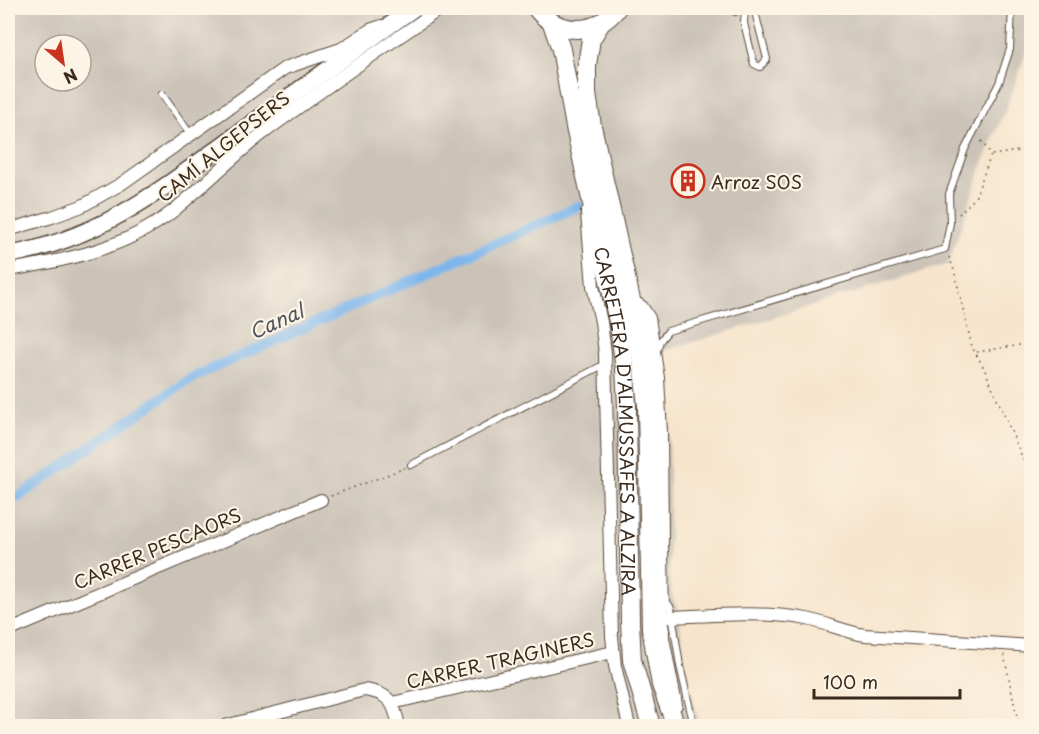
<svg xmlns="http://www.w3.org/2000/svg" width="1039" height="734" font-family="'Playpen Sans',sans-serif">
  <rect width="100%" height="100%" fill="#fcf5e5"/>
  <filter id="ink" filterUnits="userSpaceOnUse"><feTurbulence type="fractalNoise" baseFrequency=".0167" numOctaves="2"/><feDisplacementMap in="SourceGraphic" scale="12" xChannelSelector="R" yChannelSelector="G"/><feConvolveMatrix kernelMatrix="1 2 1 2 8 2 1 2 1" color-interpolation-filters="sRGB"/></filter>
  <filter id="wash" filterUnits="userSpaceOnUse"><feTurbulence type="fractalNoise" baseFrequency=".008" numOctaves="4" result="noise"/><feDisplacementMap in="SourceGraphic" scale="24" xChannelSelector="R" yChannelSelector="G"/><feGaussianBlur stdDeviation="1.35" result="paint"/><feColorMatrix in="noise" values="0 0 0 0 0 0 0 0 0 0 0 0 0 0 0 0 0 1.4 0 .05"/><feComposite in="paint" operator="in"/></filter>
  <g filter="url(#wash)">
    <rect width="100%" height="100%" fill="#f7e4cc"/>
    <path fill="#cbc3b8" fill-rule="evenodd" d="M8,8H1031L1032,48L1027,50L1006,109L988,149L948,264L664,351L669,405V579L673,600L677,607L688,679L700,726H8ZM45,45H81V81H45Z"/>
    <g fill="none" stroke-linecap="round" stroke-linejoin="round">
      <path stroke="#7bb6ed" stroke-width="10" d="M8,504L191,378L579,206"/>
    </g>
  </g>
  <g filter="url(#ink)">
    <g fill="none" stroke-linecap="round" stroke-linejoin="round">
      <g stroke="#574638" stroke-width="8">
        <path id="service" d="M745,8L744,23L754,64L760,67L767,59L754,8
          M735,12L737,8
          M162,94L191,135
          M657,351L660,341L668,331L945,249L950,223L949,194L965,149L999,83L1010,49L1012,8
          M411,465L605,364
          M665,599L671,608L680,666L694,726"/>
      </g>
      <g stroke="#574638" stroke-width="14">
        <path id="minor" d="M587,213L593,286L601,322L605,353L612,636L615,666L629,726
          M8,230L52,217L82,206L121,184L285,68L341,49L370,30L382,26
          M8,270C65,261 127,248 173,211C204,186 231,158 262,134C321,90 381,49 441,8
          M631,300L642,307L649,318L658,378L661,433L663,638L676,705
          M672,617C714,615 767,611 807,619C827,623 845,632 865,635L1032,646
          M8,631L321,500
          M392,703L613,652
          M225,726L364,690C390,693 394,703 399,726"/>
      </g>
      <g stroke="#574638" stroke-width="19">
        <path id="secondary" d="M8,255C104,238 166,186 243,130C300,89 357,49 414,8"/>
      </g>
      <g stroke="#574638" stroke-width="20">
        <g id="primary">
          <path d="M536,8C557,35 596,37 617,8"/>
          <path id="s1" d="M552,23L561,49L575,127L619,326L625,368L627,406L630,622L632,660L651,726"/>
          <path d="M601,23L591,39L587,65V94L592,126L631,300L643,366L647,407L651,628L661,685L676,726"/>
        </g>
      </g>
      <path stroke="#574638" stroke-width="1.5" stroke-dasharray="1.5 4.5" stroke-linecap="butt" d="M992,155L1032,149
        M959,214L975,198L991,155L980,139
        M949,257L954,270L972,347L984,368L1032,480
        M977,352L1032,343
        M331,496L405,468
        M1004,655L1019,726"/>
      <use href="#service" stroke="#fff" stroke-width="6"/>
      <use href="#minor" stroke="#fff" stroke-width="12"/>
      <use href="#secondary" stroke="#fff" stroke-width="16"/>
      <use href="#primary" stroke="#fff" stroke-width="18"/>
    </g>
  </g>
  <defs>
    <g id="building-ring" transform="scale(1.725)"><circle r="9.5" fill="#fcf5e5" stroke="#c8321e" stroke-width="1.5"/><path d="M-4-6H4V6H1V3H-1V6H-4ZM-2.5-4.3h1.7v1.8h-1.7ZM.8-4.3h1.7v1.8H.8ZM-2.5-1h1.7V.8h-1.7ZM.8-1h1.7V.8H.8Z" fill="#c8321e"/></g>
  </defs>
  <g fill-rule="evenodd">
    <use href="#building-ring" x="688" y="181"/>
  </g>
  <g text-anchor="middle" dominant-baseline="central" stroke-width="4.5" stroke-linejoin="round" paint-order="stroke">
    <g font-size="18" fill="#3b2a1e" stroke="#fcf5e5">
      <text transform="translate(223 146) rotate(-39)">CAMÍ ALGEPSERS</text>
      <text stroke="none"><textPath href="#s1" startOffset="405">CARRETERA D'ALMUSSAFES A ALZIRA</textPath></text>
      <text transform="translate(157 548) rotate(-23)">CARRER PESCAORS</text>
      <text transform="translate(500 660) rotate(-13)">CARRER TRAGINERS</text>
    </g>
    <g font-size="18" fill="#3b2a1e" stroke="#fcf5e5" text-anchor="start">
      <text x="711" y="181">Arroz SOS</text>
    </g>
    <g font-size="20" font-style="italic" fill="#4e545c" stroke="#fcf5e5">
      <text transform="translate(276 321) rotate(-24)">Canal</text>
    </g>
  </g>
  <rect width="1039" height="734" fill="none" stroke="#fcf5e5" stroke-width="30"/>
  <g transform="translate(63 63) rotate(151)"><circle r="28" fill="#fcf5e5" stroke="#afa495" stroke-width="1.5"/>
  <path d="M0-4.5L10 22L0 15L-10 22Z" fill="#c8321e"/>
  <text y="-9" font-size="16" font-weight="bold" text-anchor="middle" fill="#3b2a1e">N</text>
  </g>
  <path d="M814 689v9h146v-9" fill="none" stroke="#3b2a1e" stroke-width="3"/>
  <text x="823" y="689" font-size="18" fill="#3b2a1e" stroke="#fcf5e5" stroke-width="4.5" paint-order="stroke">100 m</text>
</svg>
